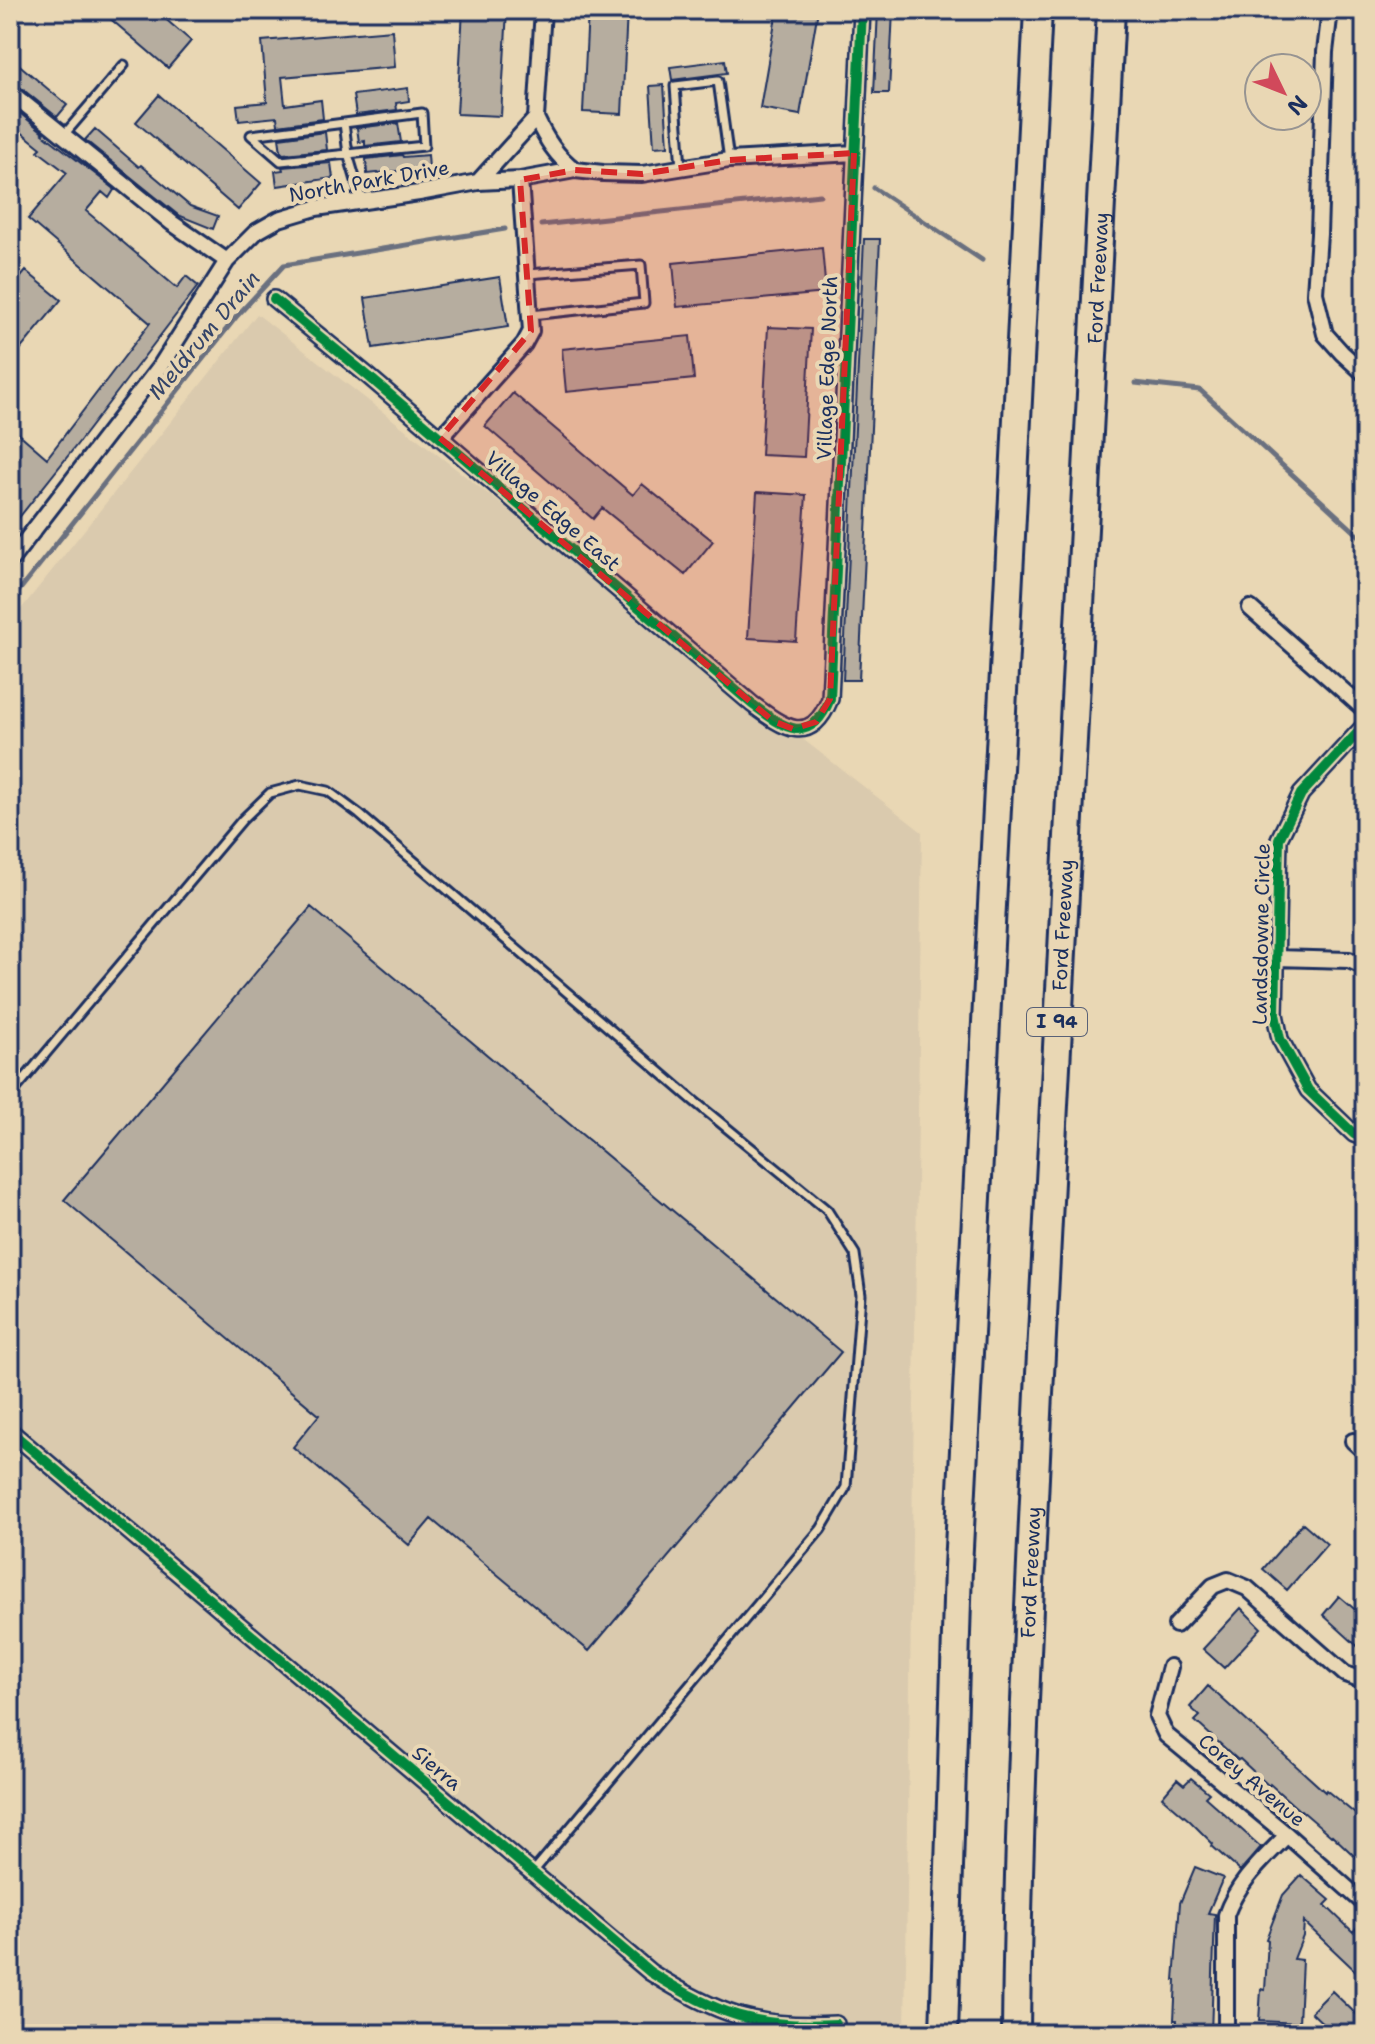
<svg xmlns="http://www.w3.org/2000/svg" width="1375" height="2044" font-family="'Shantell Sans',sans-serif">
  <rect width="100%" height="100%" fill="#e9d7b4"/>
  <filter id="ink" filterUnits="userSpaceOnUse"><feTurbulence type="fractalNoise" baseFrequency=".0125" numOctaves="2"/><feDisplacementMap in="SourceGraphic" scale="16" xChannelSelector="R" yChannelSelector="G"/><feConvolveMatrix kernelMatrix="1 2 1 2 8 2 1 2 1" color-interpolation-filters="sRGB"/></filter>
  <g filter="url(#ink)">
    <path fill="#dacaae" d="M257,314L922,832L905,2034H10V623Z"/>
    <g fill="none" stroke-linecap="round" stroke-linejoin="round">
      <path stroke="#6a707f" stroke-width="5" d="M874,188L982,260
        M541,225L820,195
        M1135,383L1200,390L1365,541
        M10,602L237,316L284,265L505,229"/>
    </g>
    <path fill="#b6ad9f" stroke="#1b2f5e" stroke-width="2" d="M100,10H155L191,41L168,68Z
      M463,10H507L501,116L457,114Z
      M588,10H627L622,114L583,112Z
      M777,10H818L800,115L760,108Z
      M878,10H893L889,93H874Z
      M392,30L395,67L282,77L285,105L321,100L323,119L278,125L277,117L239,121L237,105L267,102L262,41Z
      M10,57L67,105L57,117L16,84L10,82Z
      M725,60L727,73L672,80L670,67Z
      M664,85L668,146L654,147L650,86Z
      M408,88L409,101L396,103L397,110L356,115L353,95Z
      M159,95L261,183L238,210L136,122Z
      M10,105L44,133L43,134L116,190H114L109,198L102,192L86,211L177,288L186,276L198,286L79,442L10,529V426L47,458L150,323L28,219L67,173L38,151L41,148L10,123Z
      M398,123L401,142L365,146V141L359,142L357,128Z
      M95,129L139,167L141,165L190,206L218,216L213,229L178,215L85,140Z
      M325,132L327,150L283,154L281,152L279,138Z
      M402,155L403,157L428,155L429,168L367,174L366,159Z
      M331,163L333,178L277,186L275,171L283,170L282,167Z
      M864,239H880L859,680H843Z
      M822,248L826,293L677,307L673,263Z
      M26,271L61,300L10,362V290Z
      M500,277L508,327L373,348L365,298Z
      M768,327L811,329L804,457L761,455Z
      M690,336L694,379L566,392L562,349Z
      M513,393L633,495L642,484L713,541L685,575L602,508L593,519L485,426Z
      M757,492L806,495L796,641L748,638Z
      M311,907L841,1352L589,1651L431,1519L409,1545L293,1447L319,1415L64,1200Z
      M1303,1523L1327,1544L1287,1590L1263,1569Z
      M1339,1596L1365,1618V1653L1323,1615Z
      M1241,1608L1261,1628L1224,1668L1203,1649Z
      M1208,1686L1325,1792L1326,1790L1365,1822V1866L1332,1835L1331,1836L1301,1810L1300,1811L1270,1784L1269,1786L1240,1759L1238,1760L1195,1721L1200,1716L1190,1707Z
      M1191,1778L1209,1793L1205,1797L1261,1847L1240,1871L1212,1846L1213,1844L1190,1821L1162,1797L1177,1779L1184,1785Z
      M1195,1867L1223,1878L1208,1913L1215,1914L1211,2034H1176L1177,2020H1174L1176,1980H1174L1180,1903Z
      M1301,1875L1330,1900L1325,1905L1353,1932L1356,1928L1365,1937V1980L1304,1922L1303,1936L1294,1959L1302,1960L1299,2023L1259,2021L1261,1989L1265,1990L1268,1940L1266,1939L1283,1895Z
      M1332,1991L1356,2014L1357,2012L1365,2020V2034H1334L1311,2012Z"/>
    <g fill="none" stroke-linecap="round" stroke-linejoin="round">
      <g stroke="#1b2f5e" stroke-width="13">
        <path id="lane" d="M422,113L424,146L281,161L251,135Z
          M344,123L348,154L362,201
          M63,136L124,65
          M681,168L675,86L718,81L729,160
          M528,274L641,265L644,303L531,315
          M10,1096L242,820L270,793L300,785L328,791L359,814L694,1101L827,1210L855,1254L861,1295L846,1487L821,1529L533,1872"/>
      </g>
      <g stroke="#1b2f5e" stroke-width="20">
        <path id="street" d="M1330,10L1325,52L1319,234L1315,293L1325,334L1342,353L1365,374
          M1363,10L1365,12
          M10,92L172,223L227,261
          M536,118C546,139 556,156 575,170
          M478,182L536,118L543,10
          M274,299L367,375L752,704C783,727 810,748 830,699L862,10
          M440,438L524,344L531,331L520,180
          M10,561L161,365L227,261L256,232L279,219L316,208L419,193L478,182L520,180L575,170L603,173L642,174L729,160L854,153
          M1250,608L1365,710
          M1365,725L1301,794L1279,839L1275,1014L1280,1039L1308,1090L1354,1134L1365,1138
          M1276,958L1349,960L1365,967
          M10,1431L650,1972C716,2014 757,2029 836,2024V2034
          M1353,1441L1365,1452
          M1176,1625L1213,1586L1228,1580L1247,1588L1345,1674L1365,1681
          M1170,1667L1157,1716L1166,1735L1287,1835L1365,1904
          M1226,2034V1915C1238,1881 1263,1860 1287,1835"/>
      </g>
      <g stroke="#1b2f5e" stroke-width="32">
        <g id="highway">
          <path d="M944,2034L958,1567L1038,10"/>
          <path id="s1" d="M1016,2034C1018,1820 1029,1606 1039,1393C1060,932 1090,471 1111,10"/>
        </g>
      </g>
      <use href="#lane" stroke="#e9d7b4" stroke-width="7"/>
      <use href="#street" stroke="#e9d7b4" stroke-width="14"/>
      <use href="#highway" stroke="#e9d7b4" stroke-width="26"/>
      <g stroke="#e9d7b4" stroke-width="15">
        <path id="cycleway" d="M274,299L367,375L752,704C783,727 810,748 830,699L862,10
          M1365,725L1301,794L1279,839L1275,1014L1280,1039L1308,1090L1354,1134L1365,1138
          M10,1431L650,1972C716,2014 757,2029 836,2024V2034"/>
      </g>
      <use href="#cycleway" stroke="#00873e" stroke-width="10"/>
    </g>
  </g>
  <path fill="#d62828" fill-opacity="0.2" stroke="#d62828" stroke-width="6" stroke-dasharray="16 10" stroke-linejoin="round" d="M854,153L830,699L816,722L793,729L773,721L440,438L531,331L520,180L575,170L642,174L729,160Z"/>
  <g text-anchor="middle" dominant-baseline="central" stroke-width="8" stroke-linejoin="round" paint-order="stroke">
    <rect fill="#e9d7b4" stroke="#596178" stroke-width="2" x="1027" y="1008" width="60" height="28" rx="6"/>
    <g font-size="18" font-weight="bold" fill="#1b2f5e">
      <text x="1057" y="1022">I 94</text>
    </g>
    <g font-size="20" fill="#1b2f5e" stroke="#e9d7b4">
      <text transform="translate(369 181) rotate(-10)">North Park Drive</text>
      <text stroke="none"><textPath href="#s1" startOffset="1758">Ford Freeway</textPath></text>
      <text transform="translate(827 368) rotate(-88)">Village Edge North</text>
      <text transform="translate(553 511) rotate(41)">Village Edge East</text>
      <text stroke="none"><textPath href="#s1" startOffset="1110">Ford Freeway</textPath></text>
      <text transform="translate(1261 934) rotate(-89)">Landsdowne Circle</text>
      <text stroke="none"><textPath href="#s1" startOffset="462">Ford Freeway</textPath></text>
      <text transform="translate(437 1768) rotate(40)">Sierra</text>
      <text transform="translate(1252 1780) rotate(40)">Corey Avenue</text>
    </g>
    <g font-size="22" font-style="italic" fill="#354569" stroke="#e9d7b4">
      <text transform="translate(204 335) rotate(-50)">Meldrum Drain</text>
    </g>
  </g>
  <rect width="1375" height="2044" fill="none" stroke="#e9d7b4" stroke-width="40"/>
  <rect x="20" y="20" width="1335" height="2004" fill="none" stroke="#1b2f5e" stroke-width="3" filter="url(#ink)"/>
  <g transform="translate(1283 92) rotate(133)"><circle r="38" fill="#e9d7b4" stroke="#979492" stroke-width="2"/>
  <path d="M0-6L14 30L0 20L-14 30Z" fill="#d1495b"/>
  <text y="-12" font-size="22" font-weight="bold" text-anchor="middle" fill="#1b2f5e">N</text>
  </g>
</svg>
